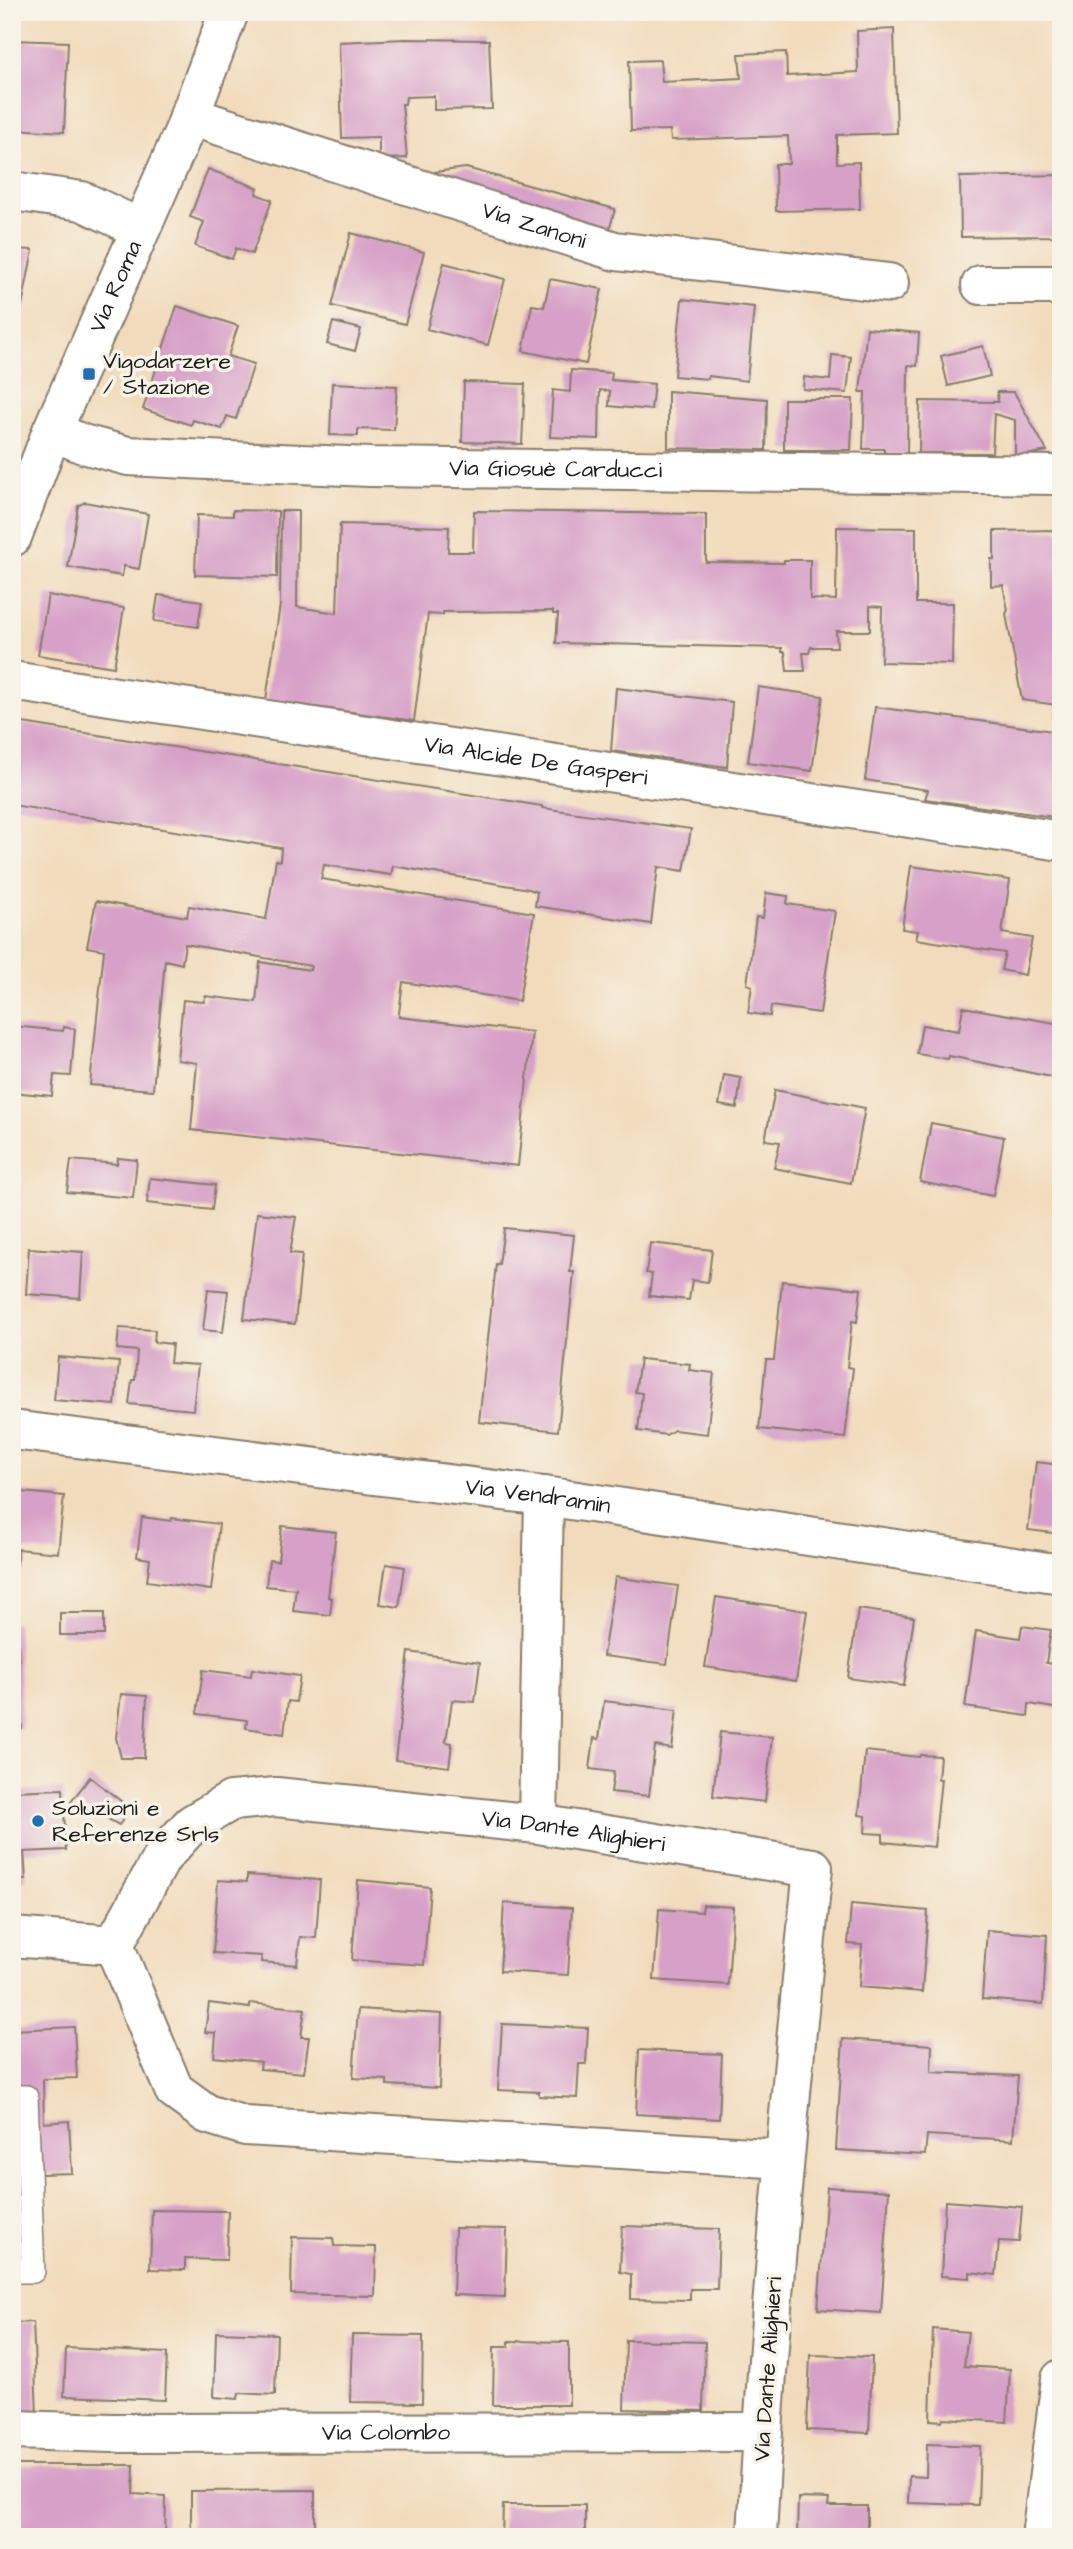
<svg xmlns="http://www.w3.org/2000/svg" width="1073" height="2549" font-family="'Architects Daughter',sans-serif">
  <rect width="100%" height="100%" fill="#f7f3e8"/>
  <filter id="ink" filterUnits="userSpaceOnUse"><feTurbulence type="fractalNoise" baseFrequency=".0143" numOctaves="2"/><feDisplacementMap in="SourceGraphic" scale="14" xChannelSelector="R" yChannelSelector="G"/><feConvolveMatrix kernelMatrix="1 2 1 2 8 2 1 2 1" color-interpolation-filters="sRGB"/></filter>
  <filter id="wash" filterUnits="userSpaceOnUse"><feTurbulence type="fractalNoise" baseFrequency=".00686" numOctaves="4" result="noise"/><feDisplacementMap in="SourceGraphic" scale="28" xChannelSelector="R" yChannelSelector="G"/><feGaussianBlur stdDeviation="1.57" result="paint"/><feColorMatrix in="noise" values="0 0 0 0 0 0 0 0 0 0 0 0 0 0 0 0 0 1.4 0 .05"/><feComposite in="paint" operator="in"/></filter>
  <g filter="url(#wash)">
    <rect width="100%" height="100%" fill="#f2dbbc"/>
    <g id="blocks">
      <path fill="#d7a0c8" d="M894,29L897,133L837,135V163L859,162L860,209L776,211L775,164H789L788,136L671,140L670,130L631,131L629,61L660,60L662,82L741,78L739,54L786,52L787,76L858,72L857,31Z
        M405,39L489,40L492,109L434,110V96L406,97L405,104H402L407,158L379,159V137L342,138L339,42Z
        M12,40L68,42L64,132L12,129Z
        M466,168L615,209L608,235L431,188L435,172Z
        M208,169L258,188L256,194L272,200L252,254L236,248L232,259L195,246L204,222L190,217Z
        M1061,175V236L961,237L960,177Z
        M351,233L424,252L405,324L332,306Z
        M12,249L33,250L19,321L12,320Z
        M444,263L505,279L488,345L427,329Z
        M550,279L602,289L586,364L523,351L532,305L544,307Z
        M682,299L754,307L747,381L708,376V379L674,376Z
        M177,306L238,326L228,356L254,364L236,419L227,416L222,429L193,420L191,425L143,409Z
        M333,322L361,329L355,351L327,344Z
        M867,328L919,333L917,366L908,365L907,454H884V449H863L865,392H860Z
        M983,346L990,376L948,386L941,356Z
        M832,355L851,357L847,393L803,389L804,377L830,380Z
        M571,370L612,373L611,380L654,384L651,410L609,406L610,391L600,390L599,439L550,437L553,390L570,392Z
        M464,382L525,384L522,444L462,442Z
        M332,383L397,386L394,430L358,429V436L330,435Z
        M668,391L767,399L766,450L668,448Z
        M997,392H1014L1047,451L1015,457V420L994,414L992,453H919L920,401L998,402Z
        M784,399H853L851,450H784Z
        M85,502L148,514L139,569L124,566L122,576L68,567L78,506Z
        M233,510L278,511L277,577L195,575L197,515L233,516Z
        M281,511H298L297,607L337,613L340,524L449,527L448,552H473L474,511L706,514V562L784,563V560H810V599L836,600L837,527L916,528V603H953L952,664L881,662L882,607L870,606V631H836L837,647H811L809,653H803L805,671H787L785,652H782V648L556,643L558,614H553V611L443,612V615L428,614L414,721L266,700L280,605Z
        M1059,530L1061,562V718H1056L1057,705L1022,700L1006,614L1008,610L1003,585L991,586V559H994V531Z
        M48,595L124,608L114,667L38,655Z
        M158,595L202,601L198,627L154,621Z
        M758,687L823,696L812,771L748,762Z
        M616,688L732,702L727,767L611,751Z
        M875,707L1061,732V818L925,799L928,790L865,780Z
        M23,723L542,806V808L691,829L684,871L658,867L651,924L535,906L537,892L529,889L393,866L391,875L324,865L321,879L534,913L519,1001L403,982L399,1013V1017L532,1032L518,1166L191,1130L197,1063L177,1060L183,1000L204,1002L205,996L256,1002L260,962L310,970L311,966L185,944L182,964L165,960L153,1090L90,1085L104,950L87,947L96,901L187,917L189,906L266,919L276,860L280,861L281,848L12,805V787Z
        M911,866L1010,880L1002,933L1032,938L1025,975L1001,970L1005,953L916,939L918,931L902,929Z
        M766,893L788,896L787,904L835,911L820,1013L771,1006L770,1016L748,1013L752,986L747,984L756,917L763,918Z
        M963,1007L1061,1024V1079L949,1056L948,1059L917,1054L922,1025L959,1031Z
        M12,1026L63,1031L64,1027L75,1029L71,1076L54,1075L52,1096L12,1092Z
        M724,1075L741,1078L737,1108L719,1105Z
        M775,1090L865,1108L851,1183L774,1168L780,1142L765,1140Z
        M931,1123L1004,1137L993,1196L920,1182Z
        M118,1158L137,1160L133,1198L67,1192L71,1160L117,1164Z
        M150,1178L215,1185L212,1210L147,1203Z
        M257,1213L296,1217L290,1253L302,1254L295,1324L244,1319Z
        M504,1228L574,1235L570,1272H574L558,1431L479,1422L496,1264H499Z
        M650,1243L712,1250L708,1282L692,1280L689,1300L649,1296L652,1274L646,1273Z
        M29,1248L83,1252L80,1298L26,1294Z
        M782,1281L861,1289L857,1322L852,1321L847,1367L853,1368L845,1438L759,1429L766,1360H774Z
        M208,1289L228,1291L223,1332L203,1330Z
        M119,1328L155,1330L154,1342L172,1344L170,1363L198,1365L193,1410L129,1404L132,1380H135L137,1351L117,1349Z
        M58,1357L119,1362L115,1405L54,1400Z
        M640,1359L690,1364L689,1370L714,1373L707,1434L674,1430L666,1435L638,1431L642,1393L635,1392Z
        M1036,1462L1061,1465V1534L1028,1530Z
        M12,1491L64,1496L58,1553L18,1549L15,1577H12Z
        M142,1517L171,1521L172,1518L219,1524L211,1590L147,1581L150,1559L137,1557Z
        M282,1526L336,1532L328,1597L332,1598L330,1615L293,1611L296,1589L266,1586L269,1560L278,1561Z
        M386,1564L405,1567L399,1607L380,1604Z
        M615,1577L678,1586L667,1664L603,1656Z
        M716,1597L807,1611L796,1681L705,1667Z
        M858,1609L914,1617L904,1686L848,1678Z
        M60,1613H104V1635H60Z
        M12,1623H17L22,1728L12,1729Z
        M1022,1626L1051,1630L1046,1663L1061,1665L1060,1709L1029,1704L1028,1716L965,1707L976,1631L1020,1638Z
        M409,1652L480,1662L475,1702L452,1700L446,1742L452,1743L449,1767L395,1760Z
        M252,1669L300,1676L296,1702L288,1701L284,1734L246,1728L247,1720L197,1714L203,1670L251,1676Z
        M121,1694L147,1696L144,1758H121L116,1738Z
        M604,1701L677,1710L672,1749L655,1746L649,1796L611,1792L614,1772L590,1769L594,1738L599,1739Z
        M720,1732L772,1737L765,1802L713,1796Z
        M865,1751L919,1757L920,1755L940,1756L938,1779H941L934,1847L883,1842V1834L865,1833L866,1816L859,1815Z
        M90,1777L131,1809L119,1825L95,1812L94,1816L71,1802Z
        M63,1789L66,1850L24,1852L26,1880H12V1791Z
        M247,1875L320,1880L316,1938L300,1937L297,1965L261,1962L262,1956L213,1953L218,1880L247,1882Z
        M358,1880L430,1887L424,1965L352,1960Z
        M504,1903L572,1908L568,1975L500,1971Z
        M851,1904L928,1911L922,1992L859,1987L862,1945L848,1944Z
        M703,1905L733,1907L728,1985L654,1980L659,1909L702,1912Z
        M987,1930L1047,1935L1043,2004L982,1999Z
        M209,2003L250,2008V2003L305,2009L301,2037H309L304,2073L260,2069L261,2062L214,2057L216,2033L205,2032Z
        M358,2009L442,2014L439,2088L387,2085V2080L353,2078Z
        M502,2024L588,2028L586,2064H579L577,2098L539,2096V2092L498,2090Z
        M74,2027L77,2078L43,2079L44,2123L69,2121L72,2173L12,2175V2030Z
        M843,2039L932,2045L931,2072L1018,2076L1013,2140L927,2135L925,2155L836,2150Z
        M639,2050L722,2054L719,2119L636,2114Z
        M827,2187L889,2191L881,2313L818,2309Z
        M12,2201H14L16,2235H12Z
        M945,2201L1022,2207L1019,2242L999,2241L996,2275L970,2272V2278L941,2276Z
        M152,2210L228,2211L227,2260L185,2259V2270L150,2269Z
        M622,2226L719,2229L717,2289H690V2300L631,2299V2274L620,2272Z
        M455,2228L507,2229L505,2297L453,2295Z
        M292,2237L333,2238L334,2246L376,2247L375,2296L291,2294Z
        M33,2322L37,2414L12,2416V2323Z
        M933,2329L968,2332L964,2366L1010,2369L1007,2422L943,2418L942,2421L930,2420Z
        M216,2332L277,2334L275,2395L239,2393L238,2399L214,2397Z
        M352,2335L423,2336L422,2403L350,2402Z
        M626,2340L705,2342L703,2411L624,2409Z
        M509,2341L569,2342V2405H493L494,2347H509Z
        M66,2348L167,2353L165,2400L64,2396Z
        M810,2355L872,2357L869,2433L807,2430Z
        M927,2444L980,2446L978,2505L908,2503L909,2476L926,2477Z
        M12,2465H134L133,2494L166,2496L165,2537H12Z
        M315,2490V2537H191V2491Z
        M798,2498L829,2499L828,2506H867V2533L870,2532V2537H797Z
        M503,2505H585V2537H502Z
        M915,2532L979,2534V2537H915Z"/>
    </g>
  </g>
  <g filter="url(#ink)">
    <use href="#blocks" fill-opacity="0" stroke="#877c6c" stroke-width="2"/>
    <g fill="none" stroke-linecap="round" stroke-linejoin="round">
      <g stroke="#877c6c" stroke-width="26">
        <path id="service" d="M12,2097H26L33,2271H12"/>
      </g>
      <g stroke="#877c6c" stroke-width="42">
        <g id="minor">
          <path id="s1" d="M189,116L615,251L889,283"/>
          <path d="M12,191L82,201L139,228"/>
          <path d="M981,285H1061"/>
          <path id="s2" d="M52,431L83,444L128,456L208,460L370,467L1061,475"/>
          <path id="s3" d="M12,681L1061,841"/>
          <path id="s4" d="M12,1430L544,1496L1061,1574"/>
          <path d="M538,1824L544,1496"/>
          <path id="s5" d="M12,1937L114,1945L162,1857L192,1824L231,1801L276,1797L538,1824L813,1868C791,2091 768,2313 757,2537"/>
          <path d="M114,1945L174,2090L207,2114L245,2126L784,2159"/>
          <path id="s6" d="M12,2430L113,2433L762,2432"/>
          <path d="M1041,2537L1061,2379"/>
        </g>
      </g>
      <g stroke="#877c6c" stroke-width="42">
        <g id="secondary">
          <path id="s7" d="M12,537L52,431L184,131L229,12"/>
        </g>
      </g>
      <use href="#service" stroke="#fff" stroke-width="23"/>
      <use href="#minor" stroke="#fff" stroke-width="38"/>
      <use href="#secondary" stroke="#fff" stroke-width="38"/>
    </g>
  </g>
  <g fill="#1f6fb2" stroke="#f7f3e8" stroke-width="2.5">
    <rect x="82" y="367" width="14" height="14" rx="3.5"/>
    <circle cx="38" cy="1821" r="7"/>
  </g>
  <g text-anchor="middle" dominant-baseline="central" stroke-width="7" stroke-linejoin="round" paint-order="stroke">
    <g font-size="23" fill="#1c1c1c" stroke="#f7f3e8">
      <text stroke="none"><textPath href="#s1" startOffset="362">Via Zanoni</textPath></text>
      <text stroke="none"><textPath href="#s7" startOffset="271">Via Roma</textPath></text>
      <text stroke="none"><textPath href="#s2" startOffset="508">Via Giosuè Carducci</textPath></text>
      <text stroke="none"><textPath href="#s3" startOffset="530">Via Alcide De Gasperi</textPath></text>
      <text stroke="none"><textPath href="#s4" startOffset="530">Via Vendramin</textPath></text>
      <text stroke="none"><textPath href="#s5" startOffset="637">Via Dante Alighieri</textPath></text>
      <text transform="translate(768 2369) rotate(-86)">Via Dante Alighieri</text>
      <text stroke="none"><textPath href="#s6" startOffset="374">Via Colombo</textPath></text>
    </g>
    <g font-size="23" fill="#1c1c1c" stroke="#f7f3e8" text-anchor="start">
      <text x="103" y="361">Vigodarzere<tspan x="103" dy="26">/ Stazione</tspan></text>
      <text x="52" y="1808">Soluzioni e<tspan x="52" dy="26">Referenze Srls</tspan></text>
    </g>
  </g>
  <rect width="1073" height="2549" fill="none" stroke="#f7f3e8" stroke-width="42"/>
</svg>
